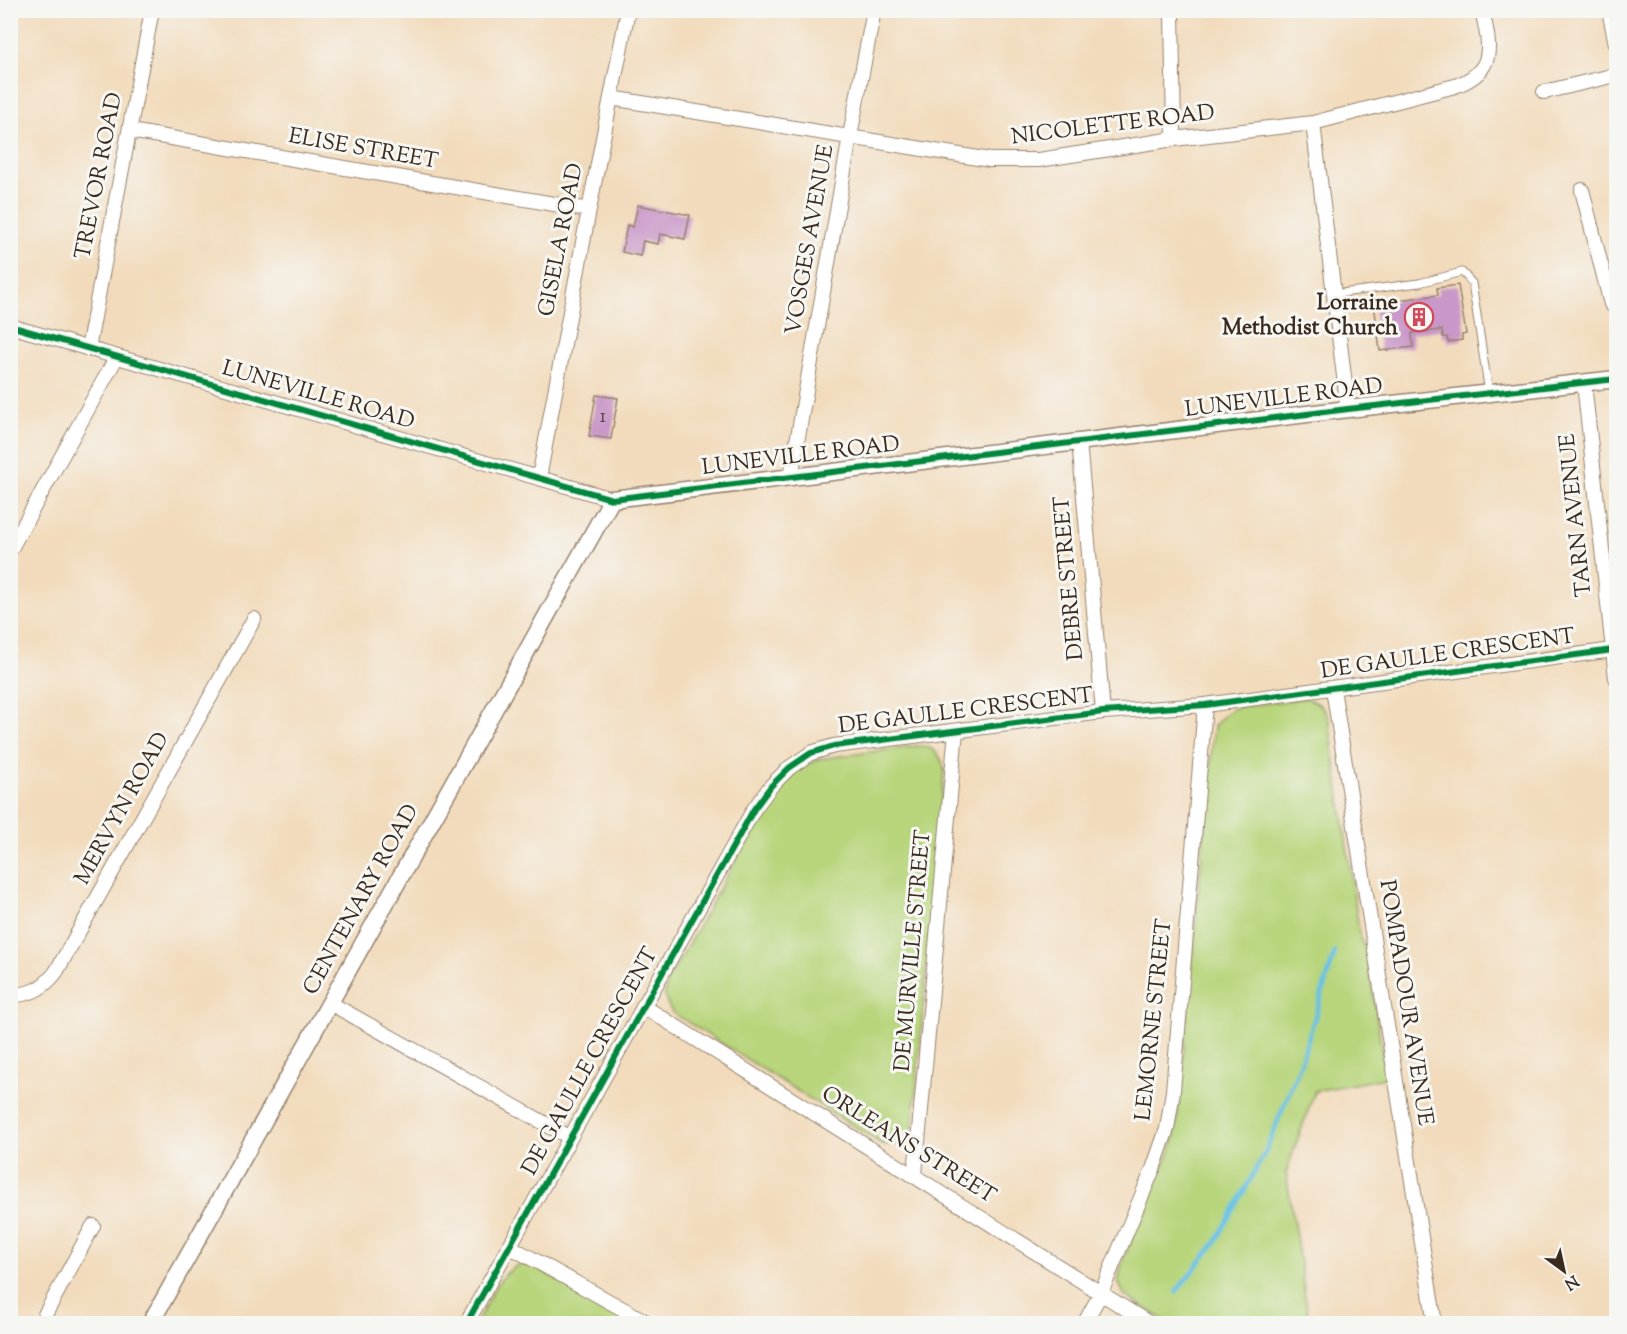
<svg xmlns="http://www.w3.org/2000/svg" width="1627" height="1334" font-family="'Sorts Mill Goudy',serif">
  <rect width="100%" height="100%" fill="#f6f6f2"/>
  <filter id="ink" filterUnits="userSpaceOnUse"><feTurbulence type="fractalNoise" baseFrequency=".0167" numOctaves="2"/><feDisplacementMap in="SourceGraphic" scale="12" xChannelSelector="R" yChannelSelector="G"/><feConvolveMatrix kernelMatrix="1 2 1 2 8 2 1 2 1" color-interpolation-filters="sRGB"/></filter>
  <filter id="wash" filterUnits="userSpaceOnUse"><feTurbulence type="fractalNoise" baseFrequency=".008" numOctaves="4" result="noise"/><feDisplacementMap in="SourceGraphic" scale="24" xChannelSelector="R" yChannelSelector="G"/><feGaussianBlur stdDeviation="1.35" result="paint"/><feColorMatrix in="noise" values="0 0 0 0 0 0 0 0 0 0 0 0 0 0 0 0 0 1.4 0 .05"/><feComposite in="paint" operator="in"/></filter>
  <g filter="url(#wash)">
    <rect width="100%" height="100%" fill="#f2dbbc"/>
    <path fill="#b8d57b" stroke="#7a804c" stroke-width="1.5" d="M1305,698C1319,702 1325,708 1329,721L1360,937L1363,946H1366L1386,1078L1315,1091L1286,1172L1309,1323H1169L1124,1295L1118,1281L1122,1263L1172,1146L1177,1123L1214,726L1227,712L1233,708Z
      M915,746C931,745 941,752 944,769L913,1126C909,1141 897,1147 882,1144L673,1013C665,1002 663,994 667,982L777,787L796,770L819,759Z
      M523,1264L532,1265L636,1324H476C488,1303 498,1270 523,1264Z"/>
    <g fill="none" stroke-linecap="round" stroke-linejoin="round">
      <path stroke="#66c1e4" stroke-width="4.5" d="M1176,1292L1216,1242L1265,1153L1300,1065L1335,952"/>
    </g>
    <g id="blocks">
      <path fill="#c997c8" d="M638,205L690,215L685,239L660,234L658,244L643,241L640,256L622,252L627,225L633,227Z
        M1458,285L1466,334L1462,335V340L1448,342L1447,337H1443L1442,330L1412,333L1413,347L1380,351L1374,303L1438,295L1437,288Z
        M596,395L618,398L611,439L589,436Z"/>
    </g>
  </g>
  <g filter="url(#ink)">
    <use href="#blocks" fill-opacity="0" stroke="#96826d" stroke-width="1.5"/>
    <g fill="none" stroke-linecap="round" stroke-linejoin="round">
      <g stroke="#96826d" stroke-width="9">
        <path id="service" d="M1334,294L1419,283L1462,272L1472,283L1489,393"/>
      </g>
      <g stroke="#96826d" stroke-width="16">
        <path id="minor" d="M1172,10L1174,139
          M1609,10L1616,44
          M1544,92L1616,75
          M611,98L990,160H1039L1174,139L1313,123L1455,86C1497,71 1490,46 1482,10
          M1313,123L1348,409
          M130,131L589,210
          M1582,190L1611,304
          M10,326L612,499
          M88,349L152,10
          M1584,383L1616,678
          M1079,441L1103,712
          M791,477L850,136L874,10
          M539,478L589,210L628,10
          M10,550L116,358
          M1333,689L1435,1324
          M10,996C31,994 43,989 56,972L254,619
          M330,1003L569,1137
          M643,1006L1150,1324
          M915,1174L956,731
          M509,1246L650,1324
          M40,1324L93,1226
          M466,1324L754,809L771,786L789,768L811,753L834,746L1103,712L1205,705L1613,650
          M1084,1324L1101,1293L1153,1169L1167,1129L1173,1091L1205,705"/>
      </g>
      <g stroke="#96826d" stroke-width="19">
        <path id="tertiary" d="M150,1324L612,499L1348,409L1616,379"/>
      </g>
      <use href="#service" stroke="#fff" stroke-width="7"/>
      <use href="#minor" stroke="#fff" stroke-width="14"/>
      <use href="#tertiary" stroke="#fff" stroke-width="16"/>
      <g stroke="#f6f6f2" stroke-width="10">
        <path id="cycleway" d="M10,326L612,499L1348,409L1616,379
          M466,1324L754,809L771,786L789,768L811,753L834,746L1103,712L1205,705L1613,650"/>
      </g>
      <use href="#cycleway" stroke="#00873e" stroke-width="6"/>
    </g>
  </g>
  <defs>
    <g id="building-ring" transform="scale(1.5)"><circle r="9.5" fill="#f6f6f2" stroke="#d1495b" stroke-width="1.5"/><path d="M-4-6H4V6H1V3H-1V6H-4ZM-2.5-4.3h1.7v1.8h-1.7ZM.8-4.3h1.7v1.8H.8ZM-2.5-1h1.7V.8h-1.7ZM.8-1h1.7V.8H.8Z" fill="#d1495b"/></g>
  </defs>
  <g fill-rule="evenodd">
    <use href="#building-ring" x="1419" y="317"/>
  </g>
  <g text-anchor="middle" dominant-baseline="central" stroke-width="6" stroke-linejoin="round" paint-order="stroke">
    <g font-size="20" fill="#5e4548">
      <text x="603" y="417">1</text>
    </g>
    <g font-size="22" fill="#3b2a1e" stroke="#f6f6f2">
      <text transform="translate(1113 126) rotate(-7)">NICOLETTE ROAD</text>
      <text transform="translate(363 150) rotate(10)">ELISE STREET</text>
      <text transform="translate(100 176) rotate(-79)">TREVOR ROAD</text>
      <text transform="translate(562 240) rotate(-79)">GISELA ROAD</text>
      <text transform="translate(811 240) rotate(-80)">VOSGES AVENUE</text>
      <text transform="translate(318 396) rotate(16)">LUNEVILLE ROAD</text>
      <text transform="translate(1284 399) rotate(-7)">LUNEVILLE ROAD</text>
      <text transform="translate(801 457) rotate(-7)">LUNEVILLE ROAD</text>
      <text transform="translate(1577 515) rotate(-96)">TARN AVENUE</text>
      <text transform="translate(1070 578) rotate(-95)">DEBRE STREET</text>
      <text transform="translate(1448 655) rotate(-8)">DE GAULLE CRESCENT</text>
      <text transform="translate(966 712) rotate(-7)">DE GAULLE CRESCENT</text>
      <text transform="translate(123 809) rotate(-61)">MERVYN ROAD</text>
      <text transform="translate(362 900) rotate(-61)">CENTENARY ROAD</text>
      <text transform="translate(914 951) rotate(-85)">DE MURVILLE STREET</text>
      <text transform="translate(1405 1003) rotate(81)">POMPADOUR AVENUE</text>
      <text transform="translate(1155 1020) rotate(-84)">LEMORNE STREET</text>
      <text transform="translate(591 1062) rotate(-61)">DE GAULLE CRESCENT</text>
      <text transform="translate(908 1146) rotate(32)">ORLEANS STREET</text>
    </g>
    <g font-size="22" font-weight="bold" fill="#3b2a1e" stroke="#f6f6f2" text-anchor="end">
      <text x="1398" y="304">Lorraine<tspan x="1398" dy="25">Methodist Church</tspan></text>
    </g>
  </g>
  <rect width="1627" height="1334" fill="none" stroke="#f6f6f2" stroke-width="36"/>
  <g transform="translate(1564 1271) rotate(147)" stroke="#f6f6f2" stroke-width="4.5" paint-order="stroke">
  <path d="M0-4.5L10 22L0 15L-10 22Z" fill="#3b2a1e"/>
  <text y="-9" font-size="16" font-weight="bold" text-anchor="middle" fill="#3b2a1e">N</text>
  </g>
</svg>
